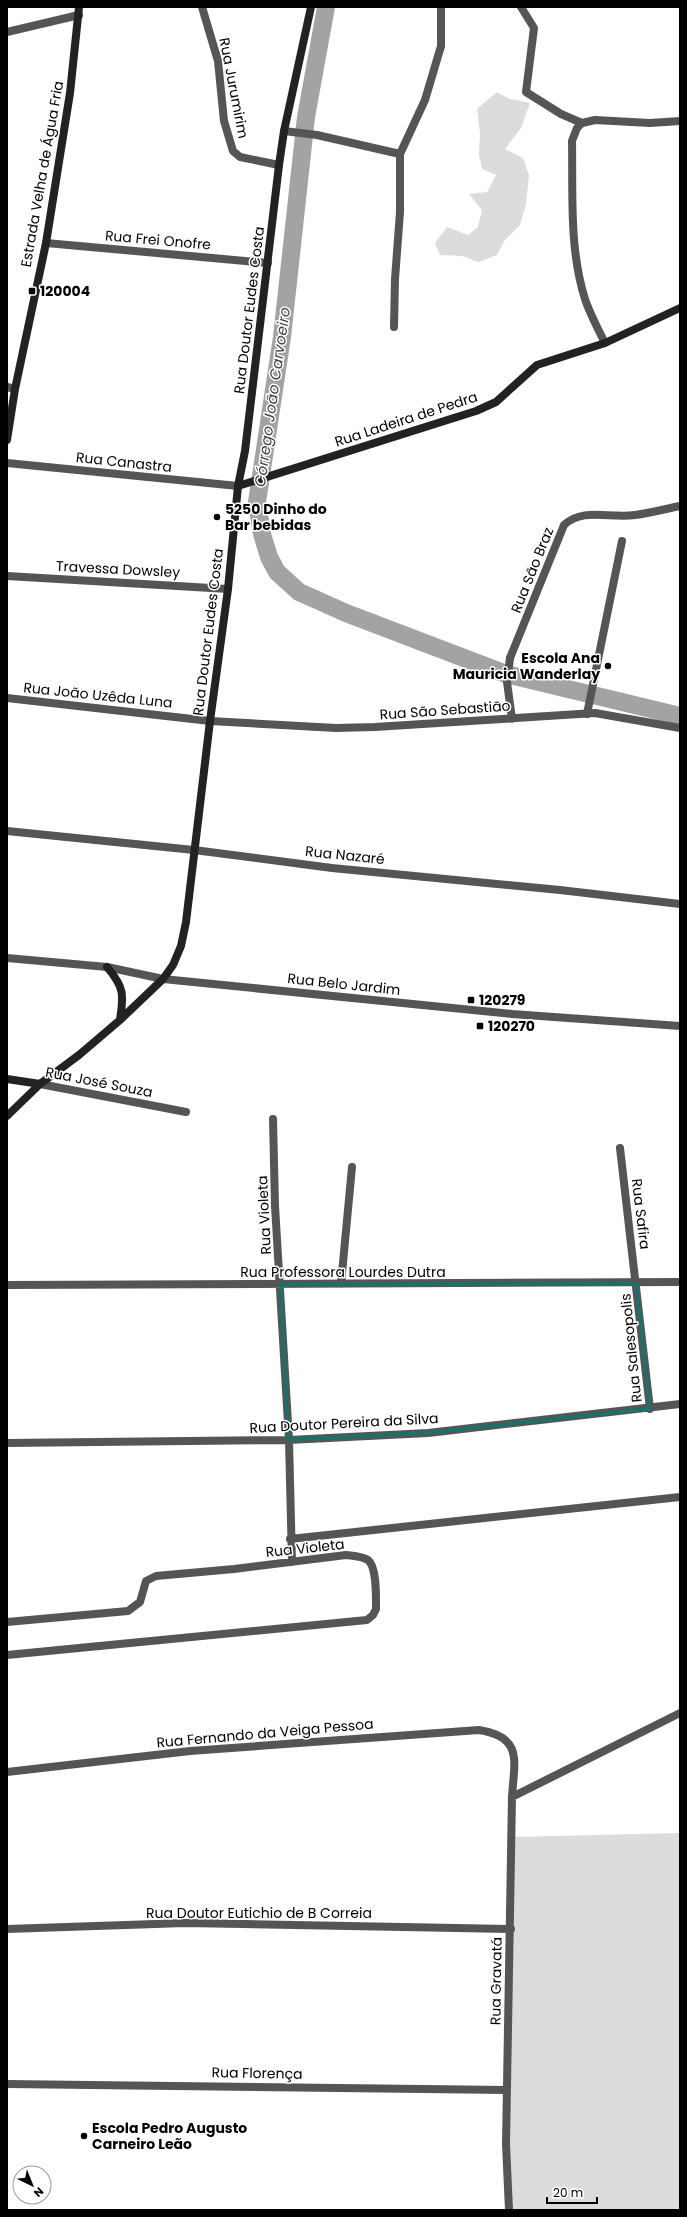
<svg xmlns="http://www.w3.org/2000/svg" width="687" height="2217" font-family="Poppins,sans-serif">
  <rect width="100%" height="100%" fill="#fff"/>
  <path fill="#dcdcdc" d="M497,92L510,99L530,103L521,128L505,149L523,158L529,175L526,204L520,225L505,240L497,255L478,262L462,256L440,255L435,243L447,227L468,235L478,227L482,210L469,194L487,192L496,175L482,169L479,155L480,133L477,109Z
    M680,1833V2210H509L512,1837Z"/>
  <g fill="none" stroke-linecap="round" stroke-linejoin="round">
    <path stroke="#a3a3a3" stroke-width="18" d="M326,7L306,117L282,337L257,502L262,534L269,557L277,572L299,592L346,613L506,674L680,716"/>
    <path stroke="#555" stroke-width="8" d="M521,7L534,28L526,92L561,114L582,123
      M7,32L79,15
      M510,658L564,525C583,507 610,519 635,515C650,513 665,509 680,506
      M587,714L622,541"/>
    <path stroke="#555" stroke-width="8" d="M202,7L218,61L224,121L233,151L240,157L279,165
      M284,131L317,135L400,154
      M46,243L268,263
      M394,327L395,279L400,212V154L425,100L441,46V7
      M605,343C598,329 590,314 585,299C569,249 573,192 572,141L577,128L582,123L595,120L650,123L680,121
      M7,387L15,389
      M7,463L238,486
      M7,576L228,589
      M510,658L507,682L512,719
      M7,698L210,721L336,728L375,727L595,713L680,728
      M7,831L194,850L332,868L560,890L680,904
      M7,958L107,967L163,979L512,1014L680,1026
      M40,1084L186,1112
      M273,1119L275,1206L289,1440L292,1562
      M620,1148L650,1409
      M341,1284L352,1167
      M7,1285L680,1282
      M7,1443L289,1440L428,1433L680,1404
      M290,1539L680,1497
      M7,1622L128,1611L140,1602L146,1581L156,1576L234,1569L346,1555C353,1556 361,1556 368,1560C377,1567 376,1597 376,1609L373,1615L367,1620L7,1655
      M7,1772L190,1751L479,1730C524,1737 514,1762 512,1797L506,2144L509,2210
      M512,1797L680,1713
      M7,1929L185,1923L511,1929
      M7,2084L507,2090"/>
    <path stroke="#222" stroke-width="8" d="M7,440L15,389L46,243L70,93L79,7
      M238,486L476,411L496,402L537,365L605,343L680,308
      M107,967C124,987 124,994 120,1020
      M7,1079L40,1084
      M7,1116L40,1084L79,1055L120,1020L163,979L173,965L181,946L186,922L210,721L228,589L238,486L245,451L279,165L284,131L311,7"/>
  </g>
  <path fill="none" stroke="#0f766e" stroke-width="3" stroke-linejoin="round" d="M637,1284L650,1409L428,1433L289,1440L281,1285Z"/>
  <g fill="#000" stroke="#fff" stroke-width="1.5">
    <rect x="28" y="287" width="8" height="8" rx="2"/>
    <circle cx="217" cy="517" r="4"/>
    <circle cx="608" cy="666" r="4"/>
    <rect x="467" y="996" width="8" height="8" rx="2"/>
    <rect x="476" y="1022" width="8" height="8" rx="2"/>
    <circle cx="84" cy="2136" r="4"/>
  </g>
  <g text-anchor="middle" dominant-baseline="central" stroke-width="3" stroke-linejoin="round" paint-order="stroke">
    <g font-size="14" fill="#000" stroke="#fff">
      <text transform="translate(234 88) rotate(79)">Rua Jurumirim</text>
      <text transform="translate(42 174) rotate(-80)">Estrada Velha de Água Fria</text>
      <text transform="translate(158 240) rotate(5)">Rua Frei Onofre</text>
      <text transform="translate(249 310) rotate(-83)">Rua Doutor Eudes Costa</text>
      <text transform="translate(406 419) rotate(-18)">Rua Ladeira de Pedra</text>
      <text transform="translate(124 462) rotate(6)">Rua Canastra</text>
      <text transform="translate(118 569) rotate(3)">Travessa Dowsley</text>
      <text transform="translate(532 570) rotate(-68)">Rua São Braz</text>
      <text transform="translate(208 632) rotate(-83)">Rua Doutor Eudes Costa</text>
      <text transform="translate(98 695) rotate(6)">Rua João Uzêda Luna</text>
      <text transform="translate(445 710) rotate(-4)">Rua São Sebastião</text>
      <text transform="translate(345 855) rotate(6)">Rua Nazaré</text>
      <text transform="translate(344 984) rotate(6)">Rua Belo Jardim</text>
      <text transform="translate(99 1082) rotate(11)">Rua José Souza</text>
      <text transform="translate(641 1214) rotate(83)">Rua Safira</text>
      <text transform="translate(264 1215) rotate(-93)">Rua Violeta</text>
      <text x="343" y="1272">Rua Professora Lourdes Dutra</text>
      <text transform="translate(631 1348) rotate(-96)">Rua Salesopolis</text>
      <text transform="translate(344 1423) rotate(-3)">Rua Doutor Pereira da Silva</text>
      <text transform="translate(305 1548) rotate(-6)">Rua Violeta</text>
      <text transform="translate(265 1733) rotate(-5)">Rua Fernando da Veiga Pessoa</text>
      <text x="259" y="1913">Rua Doutor Eutichio de B Correia</text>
      <text transform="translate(496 1981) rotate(-89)">Rua Gravatá</text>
      <text transform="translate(257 2073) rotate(1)">Rua Florença</text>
    </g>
    <g font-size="14" font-weight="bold" fill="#000" stroke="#fff" text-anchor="start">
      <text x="40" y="291">120004</text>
      <text x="225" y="509">5250 Dinho do<tspan x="225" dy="16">Bar bebidas</tspan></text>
      <text x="600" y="658" text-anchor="end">Escola Ana<tspan x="600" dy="16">Mauricia Wanderlay</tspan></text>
      <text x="479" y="1000">120279</text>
      <text x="488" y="1026">120270</text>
      <text x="92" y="2128">Escola Pedro Augusto<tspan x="92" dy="16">Carneiro Leão</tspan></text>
    </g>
    <g font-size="15" font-style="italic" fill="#444" stroke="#fff">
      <text transform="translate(272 397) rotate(-82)">Córrego João Carvoeiro</text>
    </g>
  </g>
  <rect width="687" height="2217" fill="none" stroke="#000000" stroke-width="16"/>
  <g transform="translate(32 2185) rotate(137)"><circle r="19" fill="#ffffff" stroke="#999999"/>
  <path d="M0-3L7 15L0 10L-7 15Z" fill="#000000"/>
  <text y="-6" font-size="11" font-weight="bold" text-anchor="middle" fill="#000000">N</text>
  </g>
  <path d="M547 2197v6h50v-6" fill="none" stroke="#000000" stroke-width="2"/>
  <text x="553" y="2197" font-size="12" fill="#000000" stroke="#ffffff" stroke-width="3" paint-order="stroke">20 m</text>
</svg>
